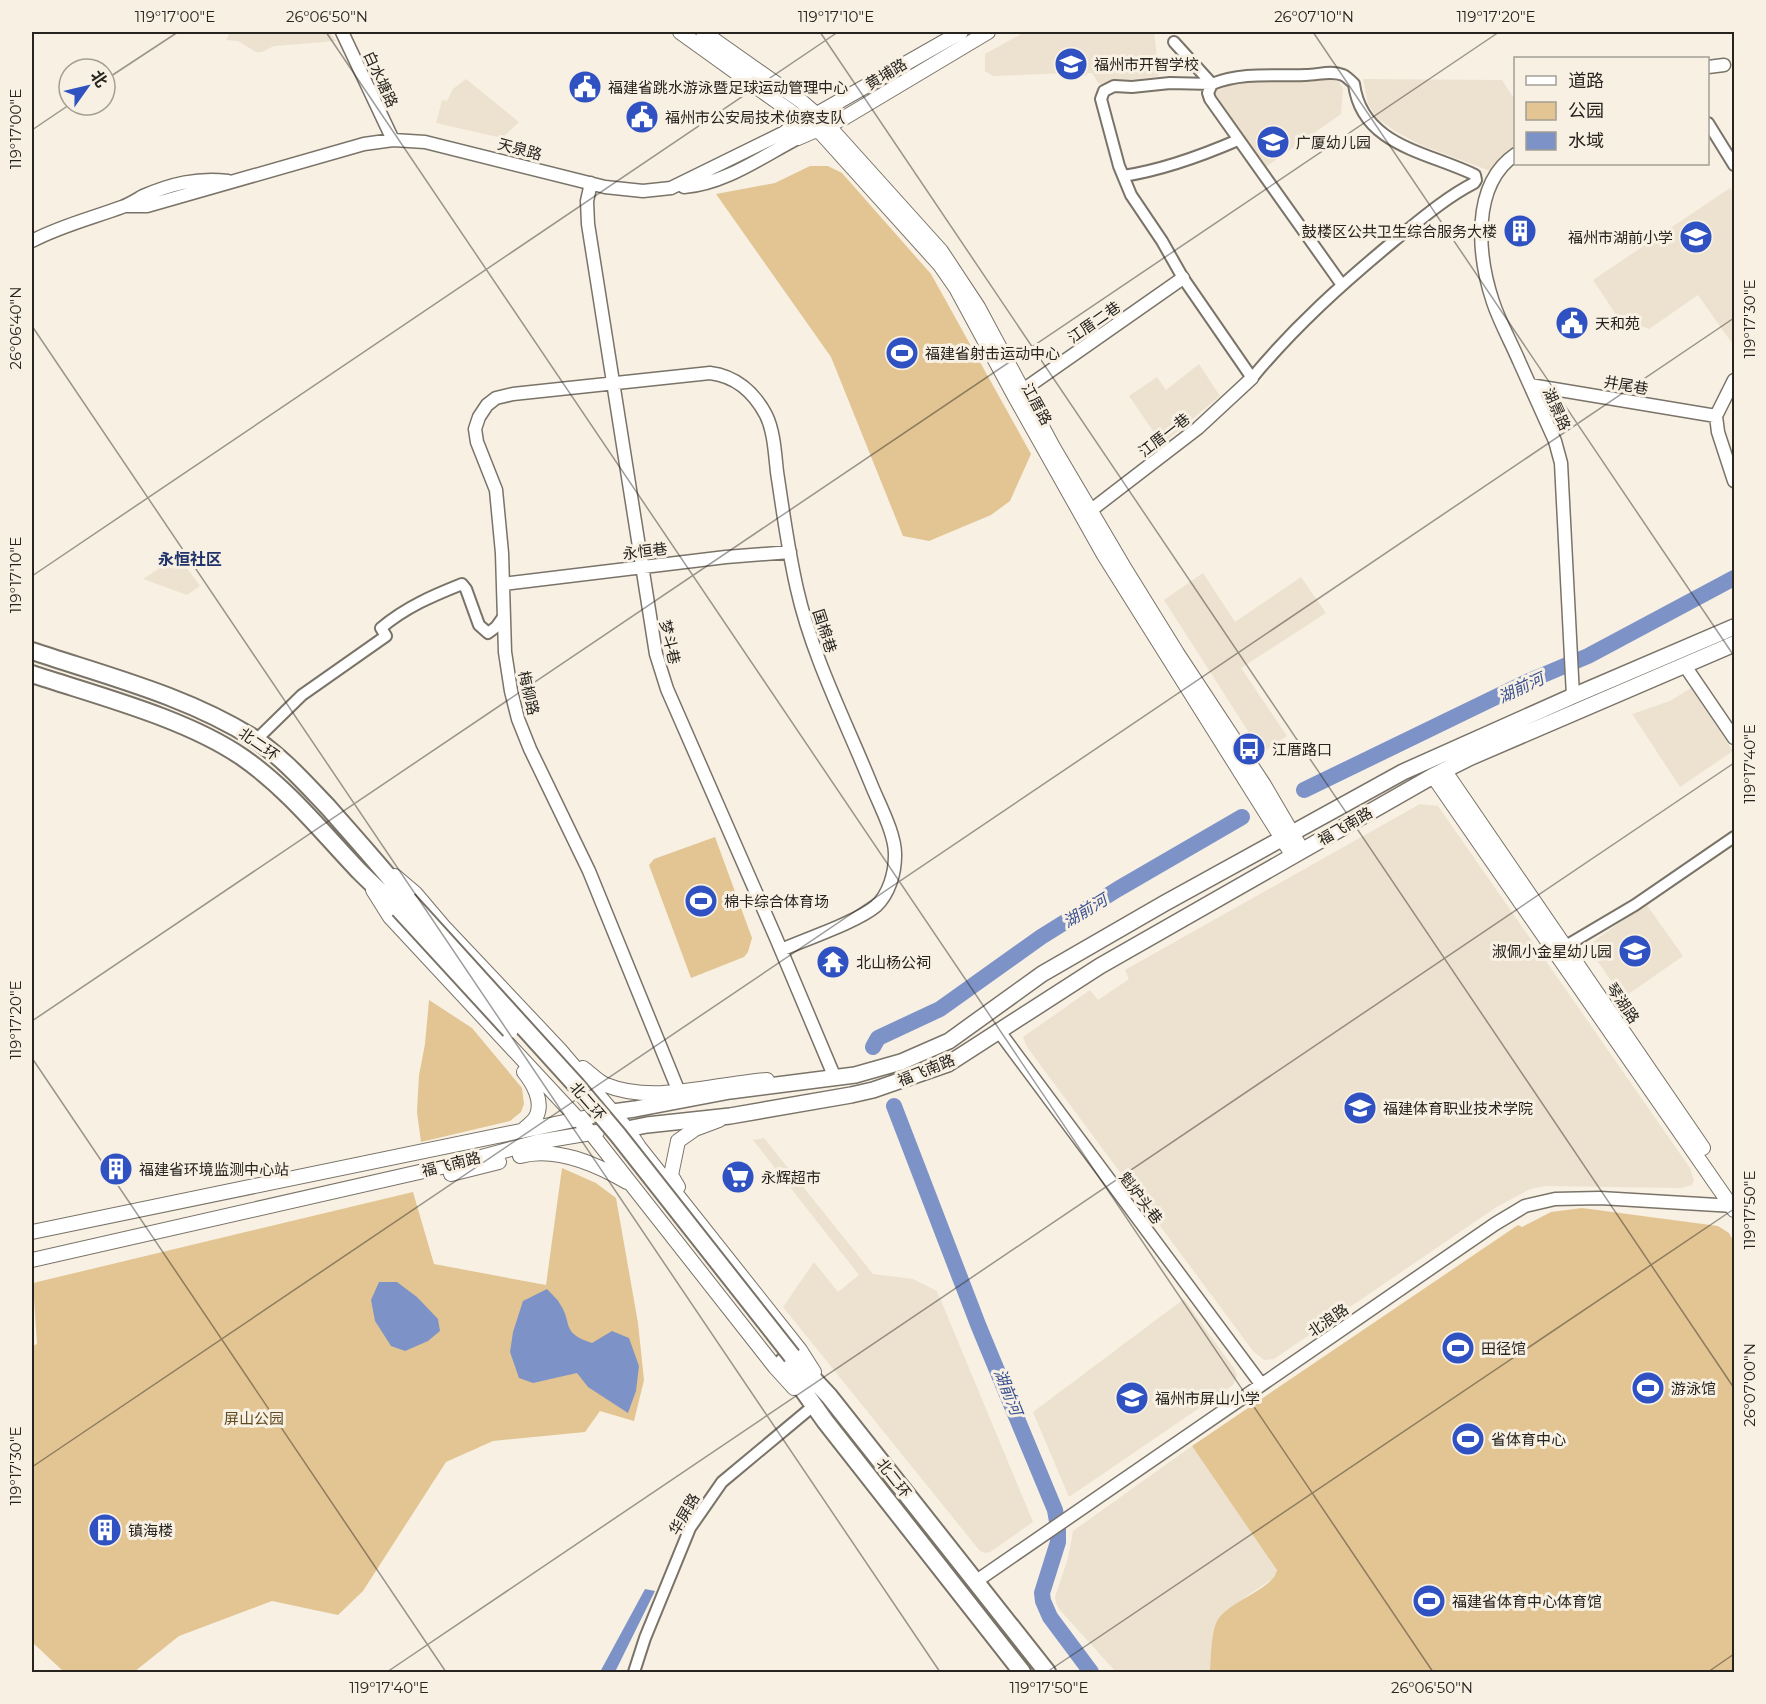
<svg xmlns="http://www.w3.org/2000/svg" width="1766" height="1704" font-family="Montserrat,'Noto Sans SC',sans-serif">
  <rect width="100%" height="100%" fill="#f7f0e3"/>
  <path fill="#ede2cf" d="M230,32H330L336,41L274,46L262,52H256L238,41L226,40Z
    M1025,32H1154L1159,76L1099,84L1092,73H1087L1086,76L1069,73L993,76L985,71V54Z
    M1332,78L1339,82L1343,88L1341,114L1263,169L1212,97L1214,87L1227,81Z
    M466,79L519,122L502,138L436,123L442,100L447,101L453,89Z
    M1363,79L1502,80L1515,100V149L1498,161L1493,172L1421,145L1395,131L1377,118L1368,104Z
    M1730,188L1734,194V346L1698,295L1649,329L1617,316L1593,280Z
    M1199,364L1220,396L1162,444L1129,396L1157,377L1166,390Z
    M178,556L200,586L187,595L143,579Z
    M1203,573L1235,622L1301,577L1326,613L1241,668L1287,736L1262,753L1164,600Z
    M1691,688L1733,751L1680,787L1632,714L1670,701Z
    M1420,804L1438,806L1690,1168L1694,1180L1692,1185L1681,1188L1546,1186L1530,1189L1495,1208L1274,1359L1264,1360L1253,1351L1027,1047L1023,1037L1090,990L1098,1000L1129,979L1125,970Z
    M1646,904L1683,956L1623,998L1587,946Z
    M764,1138L873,1274L913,1279L937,1291L1033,1522L990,1552L986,1553L980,1551L783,1307L814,1262L838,1292L859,1275L753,1140Z
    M1184,1299L1235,1370L1237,1376L1233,1385L1069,1497L1033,1412Z
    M1192,1446L1275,1566L1277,1572L1272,1579L1228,1609L1217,1621L1210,1672H1116L1059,1609L1056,1603L1055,1597L1068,1558L1073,1531Z"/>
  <path fill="#e2c592" d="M810,166H828L842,173L931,274L1031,454L1010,501L991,515L929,541L903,536L831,357L716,194L775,183Z
    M715,837L752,938L748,952L744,957L691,978L649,865L654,859Z
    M429,1000L472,1028L522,1088L524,1104L521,1112L510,1121L421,1142L417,1112L419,1075L425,1044Z
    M562,1168L596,1183L616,1198L638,1323L644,1380L634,1421L600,1411L585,1432L493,1441L446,1462L363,1591L338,1615L272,1601L179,1636L134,1672H64L32,1642V1346L37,1344L33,1283L413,1192L434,1264L546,1285Z
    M1582,1208L1718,1226L1729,1233L1734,1242V1672H1210C1211,1659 1211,1633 1217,1621C1228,1601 1273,1590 1277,1570L1192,1446L1518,1225L1522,1227L1551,1212Z"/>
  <path fill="#7d93c7" d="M379,1282H397L417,1297L438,1319L440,1331L428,1341L405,1351L391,1346L375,1321L371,1300Z
    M547,1289C551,1294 557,1298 560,1304C573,1323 560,1333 592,1343L612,1331L629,1338L639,1366L636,1391L628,1413L588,1387L577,1373L533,1383L519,1378L510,1352L513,1332L523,1301Z
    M645,1589L655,1591L615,1672H600Z"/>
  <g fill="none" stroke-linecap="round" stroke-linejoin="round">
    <path stroke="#7d93c7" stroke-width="16" d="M1304,790L1529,681L1588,656L1734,578
      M873,1047L878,1038L940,1009L1041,937L1118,889L1242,817
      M894,1106L979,1327L1055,1510L1058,1527V1542L1042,1593L1043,1601L1050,1617L1091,1672"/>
    <g stroke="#7a7368" stroke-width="14">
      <path id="minor" d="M1174,42L1212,84
        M1212,84L1170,83L1132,87L1114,86L1104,91L1101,99L1119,166L1131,195L1162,241L1183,278L1252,378C1295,326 1343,283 1395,240C1420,220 1445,198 1474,183L1476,180L1475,175C1428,152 1362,146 1354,84C1351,81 1347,77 1343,75C1331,70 1318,75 1306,75C1274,76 1242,72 1212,84L1208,93L1210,99L1342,285
        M1708,123L1734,165
        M1123,176C1163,170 1201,156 1238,140
        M256,740L302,695L386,636L381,628C406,607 432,596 462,584L466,589L479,625L488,633L496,627L504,616
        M1564,947L1635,905L1734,837
        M634,1672L645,1638L690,1528L722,1482L812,1407"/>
    </g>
    <g stroke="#7a7368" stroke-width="15">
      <path id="tertiary" d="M342,32L393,140
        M1708,67L1724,65
        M1516,154C1470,185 1478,257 1493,302C1500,323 1511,342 1519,361C1531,388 1543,414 1555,441L1561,463L1573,696
        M591,183L587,201L588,224L656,654L667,689L776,938L835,1078
        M684,187C725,184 763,156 798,138
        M125,206H147L364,144L393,140L425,142L605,187L643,191L671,188L787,131
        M32,241C60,226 92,218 122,207C130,204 136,200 143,196C171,184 198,177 228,181
        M1734,380L1716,416L1718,432L1734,481
        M1530,385L1716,416
        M1023,390L1183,278
        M1090,511L1198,428L1252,378
        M503,584L726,557L790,552
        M1685,666L1734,738
        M998,1030L1261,1384
        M679,1092L589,871L530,749L518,719L511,691L505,652L502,553L496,490L477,442L475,429L479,417L487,405L496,398L513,394L710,373C735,376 754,392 766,415C774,431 775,454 777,472C783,511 788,550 797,589C812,656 845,720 871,784C879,804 896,835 895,856C895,873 889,894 876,906C857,922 806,939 781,950
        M975,1582L1495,1224L1525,1206L1555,1199L1600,1198L1734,1206"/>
    </g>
    <g stroke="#7a7368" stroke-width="16">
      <path id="secondary" d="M680,32L822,134L940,265L956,288L1015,397L1104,555L1293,856
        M703,32L801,101L824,121L941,251L978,307L1053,447L1125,569L1177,653L1264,785L1302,850
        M787,131L961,32
        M798,138L844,118L988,32
        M1444,770L1703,1148
        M1433,776L1734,1210
        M395,876L415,893L443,926L560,1050L627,1129L639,1147L800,1350L814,1372
        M373,890L390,917L591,1133L775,1367L794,1388
        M583,1068C590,1073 598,1082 606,1085C655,1105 716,1083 767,1080
        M522,1131C526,1127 533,1122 536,1117C544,1102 533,1083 524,1072
        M520,1156C556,1146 596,1164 627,1182
        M451,1174L499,1162
        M678,1187L671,1175L678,1141L695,1129L719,1120
        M32,1232L608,1113
        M32,1260L459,1163L537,1142L597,1132"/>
    </g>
    <g stroke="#7a7368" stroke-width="18">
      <path id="primary" d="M613,1112L635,1109L730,1091L855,1075L901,1062L949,1041L1042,974L1165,903L1403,772L1573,696L1734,627
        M627,1129L647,1125L730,1116L851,1095L873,1090L948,1064L1100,966L1433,776L1471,757L1734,644"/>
    </g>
    <g stroke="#7a7368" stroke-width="20">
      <path id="trunk" d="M32,651C107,676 187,696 255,739C283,758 305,783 328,807C355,838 382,868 408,900
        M32,674C98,696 185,718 242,757C287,788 322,832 359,871C372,884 385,896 399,909
        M792,1356L829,1396L1047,1672
        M783,1362L825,1421L1022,1672"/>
    </g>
    <use href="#minor" stroke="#fff" stroke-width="10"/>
    <use href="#tertiary" stroke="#fff" stroke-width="12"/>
    <use href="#secondary" stroke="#fff" stroke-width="14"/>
    <use href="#primary" stroke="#fff" stroke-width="15"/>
    <use href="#trunk" stroke="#fff" stroke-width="16"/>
    <g stroke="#7a7368" stroke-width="20" stroke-linecap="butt">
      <path id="trunk-bridge" d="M408,900L575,1084L618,1135L792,1356
        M399,909L510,1030"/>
    </g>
    <use href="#trunk-bridge" stroke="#fff" stroke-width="16"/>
  </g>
  <path fill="none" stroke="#272420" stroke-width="1.5" stroke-opacity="0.45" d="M326,32L1433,1672M820,32L1734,1388M1313,32L1734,656M105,80L178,32M32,130L69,105M32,326L940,1672M32,576L838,32M32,1021L1499,32M32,1058L446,1672M32,1467L1734,318M387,1672L1734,763M1047,1672L1734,1209M1708,1672L1734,1654"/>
  <defs>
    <g id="school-disc" transform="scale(1.725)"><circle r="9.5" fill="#2f51c1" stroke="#f7f0e3"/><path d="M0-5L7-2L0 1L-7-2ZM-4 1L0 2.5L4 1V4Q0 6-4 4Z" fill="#fff"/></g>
    <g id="civic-disc" transform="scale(1.725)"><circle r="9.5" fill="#2f51c1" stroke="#f7f0e3"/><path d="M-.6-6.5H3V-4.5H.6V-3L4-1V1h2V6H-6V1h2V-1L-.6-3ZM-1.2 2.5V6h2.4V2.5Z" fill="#fff"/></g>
    <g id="building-disc" transform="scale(1.725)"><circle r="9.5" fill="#2f51c1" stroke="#f7f0e3"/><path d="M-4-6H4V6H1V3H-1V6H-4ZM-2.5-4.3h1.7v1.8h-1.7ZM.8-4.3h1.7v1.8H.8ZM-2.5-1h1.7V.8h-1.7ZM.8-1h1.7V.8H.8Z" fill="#fff"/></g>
    <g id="stadium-disc" transform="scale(1.725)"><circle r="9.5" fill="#2f51c1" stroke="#f7f0e3"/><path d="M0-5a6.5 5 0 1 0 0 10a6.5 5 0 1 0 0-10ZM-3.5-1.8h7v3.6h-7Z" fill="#fff"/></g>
    <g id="bus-disc" transform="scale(1.725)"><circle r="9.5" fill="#2f51c1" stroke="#f7f0e3"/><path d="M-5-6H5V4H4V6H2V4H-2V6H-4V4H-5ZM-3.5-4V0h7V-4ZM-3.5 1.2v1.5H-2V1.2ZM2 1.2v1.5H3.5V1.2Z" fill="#fff"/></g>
    <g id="temple-disc" transform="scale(1.725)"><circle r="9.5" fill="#2f51c1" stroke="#f7f0e3"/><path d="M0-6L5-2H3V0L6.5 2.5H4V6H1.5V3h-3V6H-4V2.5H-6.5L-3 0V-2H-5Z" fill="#fff"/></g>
    <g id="university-disc" transform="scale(1.725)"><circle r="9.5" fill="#2f51c1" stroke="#f7f0e3"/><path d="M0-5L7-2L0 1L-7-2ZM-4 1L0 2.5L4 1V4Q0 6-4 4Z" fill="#fff"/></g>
    <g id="supermarket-disc" transform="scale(1.725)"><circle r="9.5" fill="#2f51c1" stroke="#f7f0e3"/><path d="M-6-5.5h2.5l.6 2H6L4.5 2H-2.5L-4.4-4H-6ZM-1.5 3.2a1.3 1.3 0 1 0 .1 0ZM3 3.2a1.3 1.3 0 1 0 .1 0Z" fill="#fff"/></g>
  </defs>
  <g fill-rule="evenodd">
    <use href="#school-disc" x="1071" y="64"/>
    <use href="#civic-disc" x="585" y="87"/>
    <use href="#civic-disc" x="642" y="117"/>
    <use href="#school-disc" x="1273" y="142"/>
    <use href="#building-disc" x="1520" y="231"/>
    <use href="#school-disc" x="1696" y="237"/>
    <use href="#civic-disc" x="1572" y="323"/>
    <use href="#stadium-disc" x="902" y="353"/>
    <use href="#bus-disc" x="1249" y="749"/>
    <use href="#stadium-disc" x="701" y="901"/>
    <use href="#school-disc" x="1635" y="951"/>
    <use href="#temple-disc" x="833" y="962"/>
    <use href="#university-disc" x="1360" y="1108"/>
    <use href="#building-disc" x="116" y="1169"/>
    <use href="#supermarket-disc" x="738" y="1177"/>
    <use href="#stadium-disc" x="1458" y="1348"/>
    <use href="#stadium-disc" x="1648" y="1388"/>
    <use href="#school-disc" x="1132" y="1398"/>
    <use href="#stadium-disc" x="1468" y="1439"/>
    <use href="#building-disc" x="105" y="1530"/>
    <use href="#stadium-disc" x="1429" y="1601"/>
  </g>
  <g text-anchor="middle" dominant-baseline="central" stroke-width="6" stroke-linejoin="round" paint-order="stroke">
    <g font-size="15" fill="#272420" stroke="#f7f0e3" text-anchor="start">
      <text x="1094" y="64">福州市开智学校</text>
      <text x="608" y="87">福建省跳水游泳暨足球运动管理中心</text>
      <text x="665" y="117">福州市公安局技术侦察支队</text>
      <text x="1296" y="142">广厦幼儿园</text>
      <text x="1497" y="231" text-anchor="end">鼓楼区公共卫生综合服务大楼</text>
      <text x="1673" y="237" text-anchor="end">福州市湖前小学</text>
      <text x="1595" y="323">天和苑</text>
      <text x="925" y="353">福建省射击运动中心</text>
      <text x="1272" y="749">江厝路口</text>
      <text x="724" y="901">棉卡综合体育场</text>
      <text x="1612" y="951" text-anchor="end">淑佩小金星幼儿园</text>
      <text x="856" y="962">北山杨公祠</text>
      <text x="1383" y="1108">福建体育职业技术学院</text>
      <text x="139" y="1169">福建省环境监测中心站</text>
      <text x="761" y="1177">永辉超市</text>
      <text x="1481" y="1348">田径馆</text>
      <text x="1671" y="1388">游泳馆</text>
      <text x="1155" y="1398">福州市屏山小学</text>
      <text x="1491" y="1439">省体育中心</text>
      <text x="128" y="1530">镇海楼</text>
      <text x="1452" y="1601">福建省体育中心体育馆</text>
    </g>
    <g font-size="15" fill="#272420" stroke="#f7f0e3">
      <text transform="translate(886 74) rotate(-31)">黄埔路</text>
      <text transform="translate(381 79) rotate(65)">白水塘路</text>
      <text transform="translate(520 149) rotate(15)">天泉路</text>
      <text transform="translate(1094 322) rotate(-35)">江厝二巷</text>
      <text transform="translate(1626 385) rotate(10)">井尾巷</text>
      <text transform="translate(1037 404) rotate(61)">江厝路</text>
      <text transform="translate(1557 409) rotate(66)">湖景路</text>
      <text transform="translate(1164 435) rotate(-38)">江厝一巷</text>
      <text transform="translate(645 551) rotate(-7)">永恒巷</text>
      <text transform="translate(825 631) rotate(72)">国棉巷</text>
      <text transform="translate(670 642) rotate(77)">梦斗巷</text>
      <text transform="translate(529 693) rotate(77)">梅柳路</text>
      <text transform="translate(259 744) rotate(35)">北二环</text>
      <text transform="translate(1345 826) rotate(-30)">福飞南路</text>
      <text transform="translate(1623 1003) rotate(56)">琴湖路</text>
      <text transform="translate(926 1070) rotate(-22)">福飞南路</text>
      <text transform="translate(588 1101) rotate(49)">北二环</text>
      <text transform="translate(451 1164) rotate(-14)">福飞南路</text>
      <text transform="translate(1141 1198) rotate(53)">魁炉头巷</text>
      <text transform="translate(1328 1320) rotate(-34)">北浪路</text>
      <text transform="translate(894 1478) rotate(52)">北二环</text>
      <text transform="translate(684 1514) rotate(-60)">华屏路</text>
    </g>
    <g font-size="15" fill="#614b1f" stroke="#f7f0e3">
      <text x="254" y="1418">屏山公园</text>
    </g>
    <g font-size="16" font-weight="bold" fill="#1f326a" stroke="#f7f0e3">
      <text x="190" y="559">永恒社区</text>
    </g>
    <g font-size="16" font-style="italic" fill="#385092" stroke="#f7f0e3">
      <text transform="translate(1521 688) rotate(-25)">湖前河</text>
      <text transform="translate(1085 911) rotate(-31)">湖前河</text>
      <text transform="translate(1008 1392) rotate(68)">湖前河</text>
    </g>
  </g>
  <rect width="1766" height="1704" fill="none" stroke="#f7f0e3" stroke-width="66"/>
  <rect x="1514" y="57" width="195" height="108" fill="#f7f0e3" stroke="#a49e95" stroke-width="1.5"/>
  <rect x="1526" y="76" width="30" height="9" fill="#ffffff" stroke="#a49e95" stroke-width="1.5"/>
  <text x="1568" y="87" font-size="18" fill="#272420">道路</text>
  <rect x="1526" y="102" width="30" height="18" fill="#e2c592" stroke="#a49e95" stroke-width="1.5"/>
  <text x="1568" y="117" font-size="18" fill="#272420">公园</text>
  <rect x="1526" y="132" width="30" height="18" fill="#7d93c7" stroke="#a49e95" stroke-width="1.5"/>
  <text x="1568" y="147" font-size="18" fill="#272420">水域</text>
  <g transform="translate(87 87) rotate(56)"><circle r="28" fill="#f7f0e3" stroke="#a49e95" stroke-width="1.5"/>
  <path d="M0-4.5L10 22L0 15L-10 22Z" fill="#2f51c1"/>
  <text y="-9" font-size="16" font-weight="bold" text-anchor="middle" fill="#272420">北</text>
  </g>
  <rect x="33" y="33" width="1700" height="1638" fill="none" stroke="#272420" stroke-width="2"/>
  <g font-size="15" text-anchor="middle" fill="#272420">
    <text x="175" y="22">119°17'00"E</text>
    <text x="327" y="22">26°06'50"N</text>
    <text x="836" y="22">119°17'10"E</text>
    <text x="1314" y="22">26°07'10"N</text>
    <text x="1496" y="22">119°17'20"E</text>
    <text transform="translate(16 129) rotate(-90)" y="5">119°17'00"E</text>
    <text transform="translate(1750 319) rotate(-90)" y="5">119°17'30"E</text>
    <text transform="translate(16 328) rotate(-90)" y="5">26°06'40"N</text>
    <text transform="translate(16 575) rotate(-90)" y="5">119°17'10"E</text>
    <text transform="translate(1750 764) rotate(-90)" y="5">119°17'40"E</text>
    <text transform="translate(16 1020) rotate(-90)" y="5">119°17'20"E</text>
    <text transform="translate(1750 1210) rotate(-90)" y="5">119°17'50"E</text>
    <text transform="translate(1750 1385) rotate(-90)" y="5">26°07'00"N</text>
    <text transform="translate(16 1466) rotate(-90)" y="5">119°17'30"E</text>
    <text x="389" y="1693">119°17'40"E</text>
    <text x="1049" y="1693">119°17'50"E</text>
    <text x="1432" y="1693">26°06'50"N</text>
  </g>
</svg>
